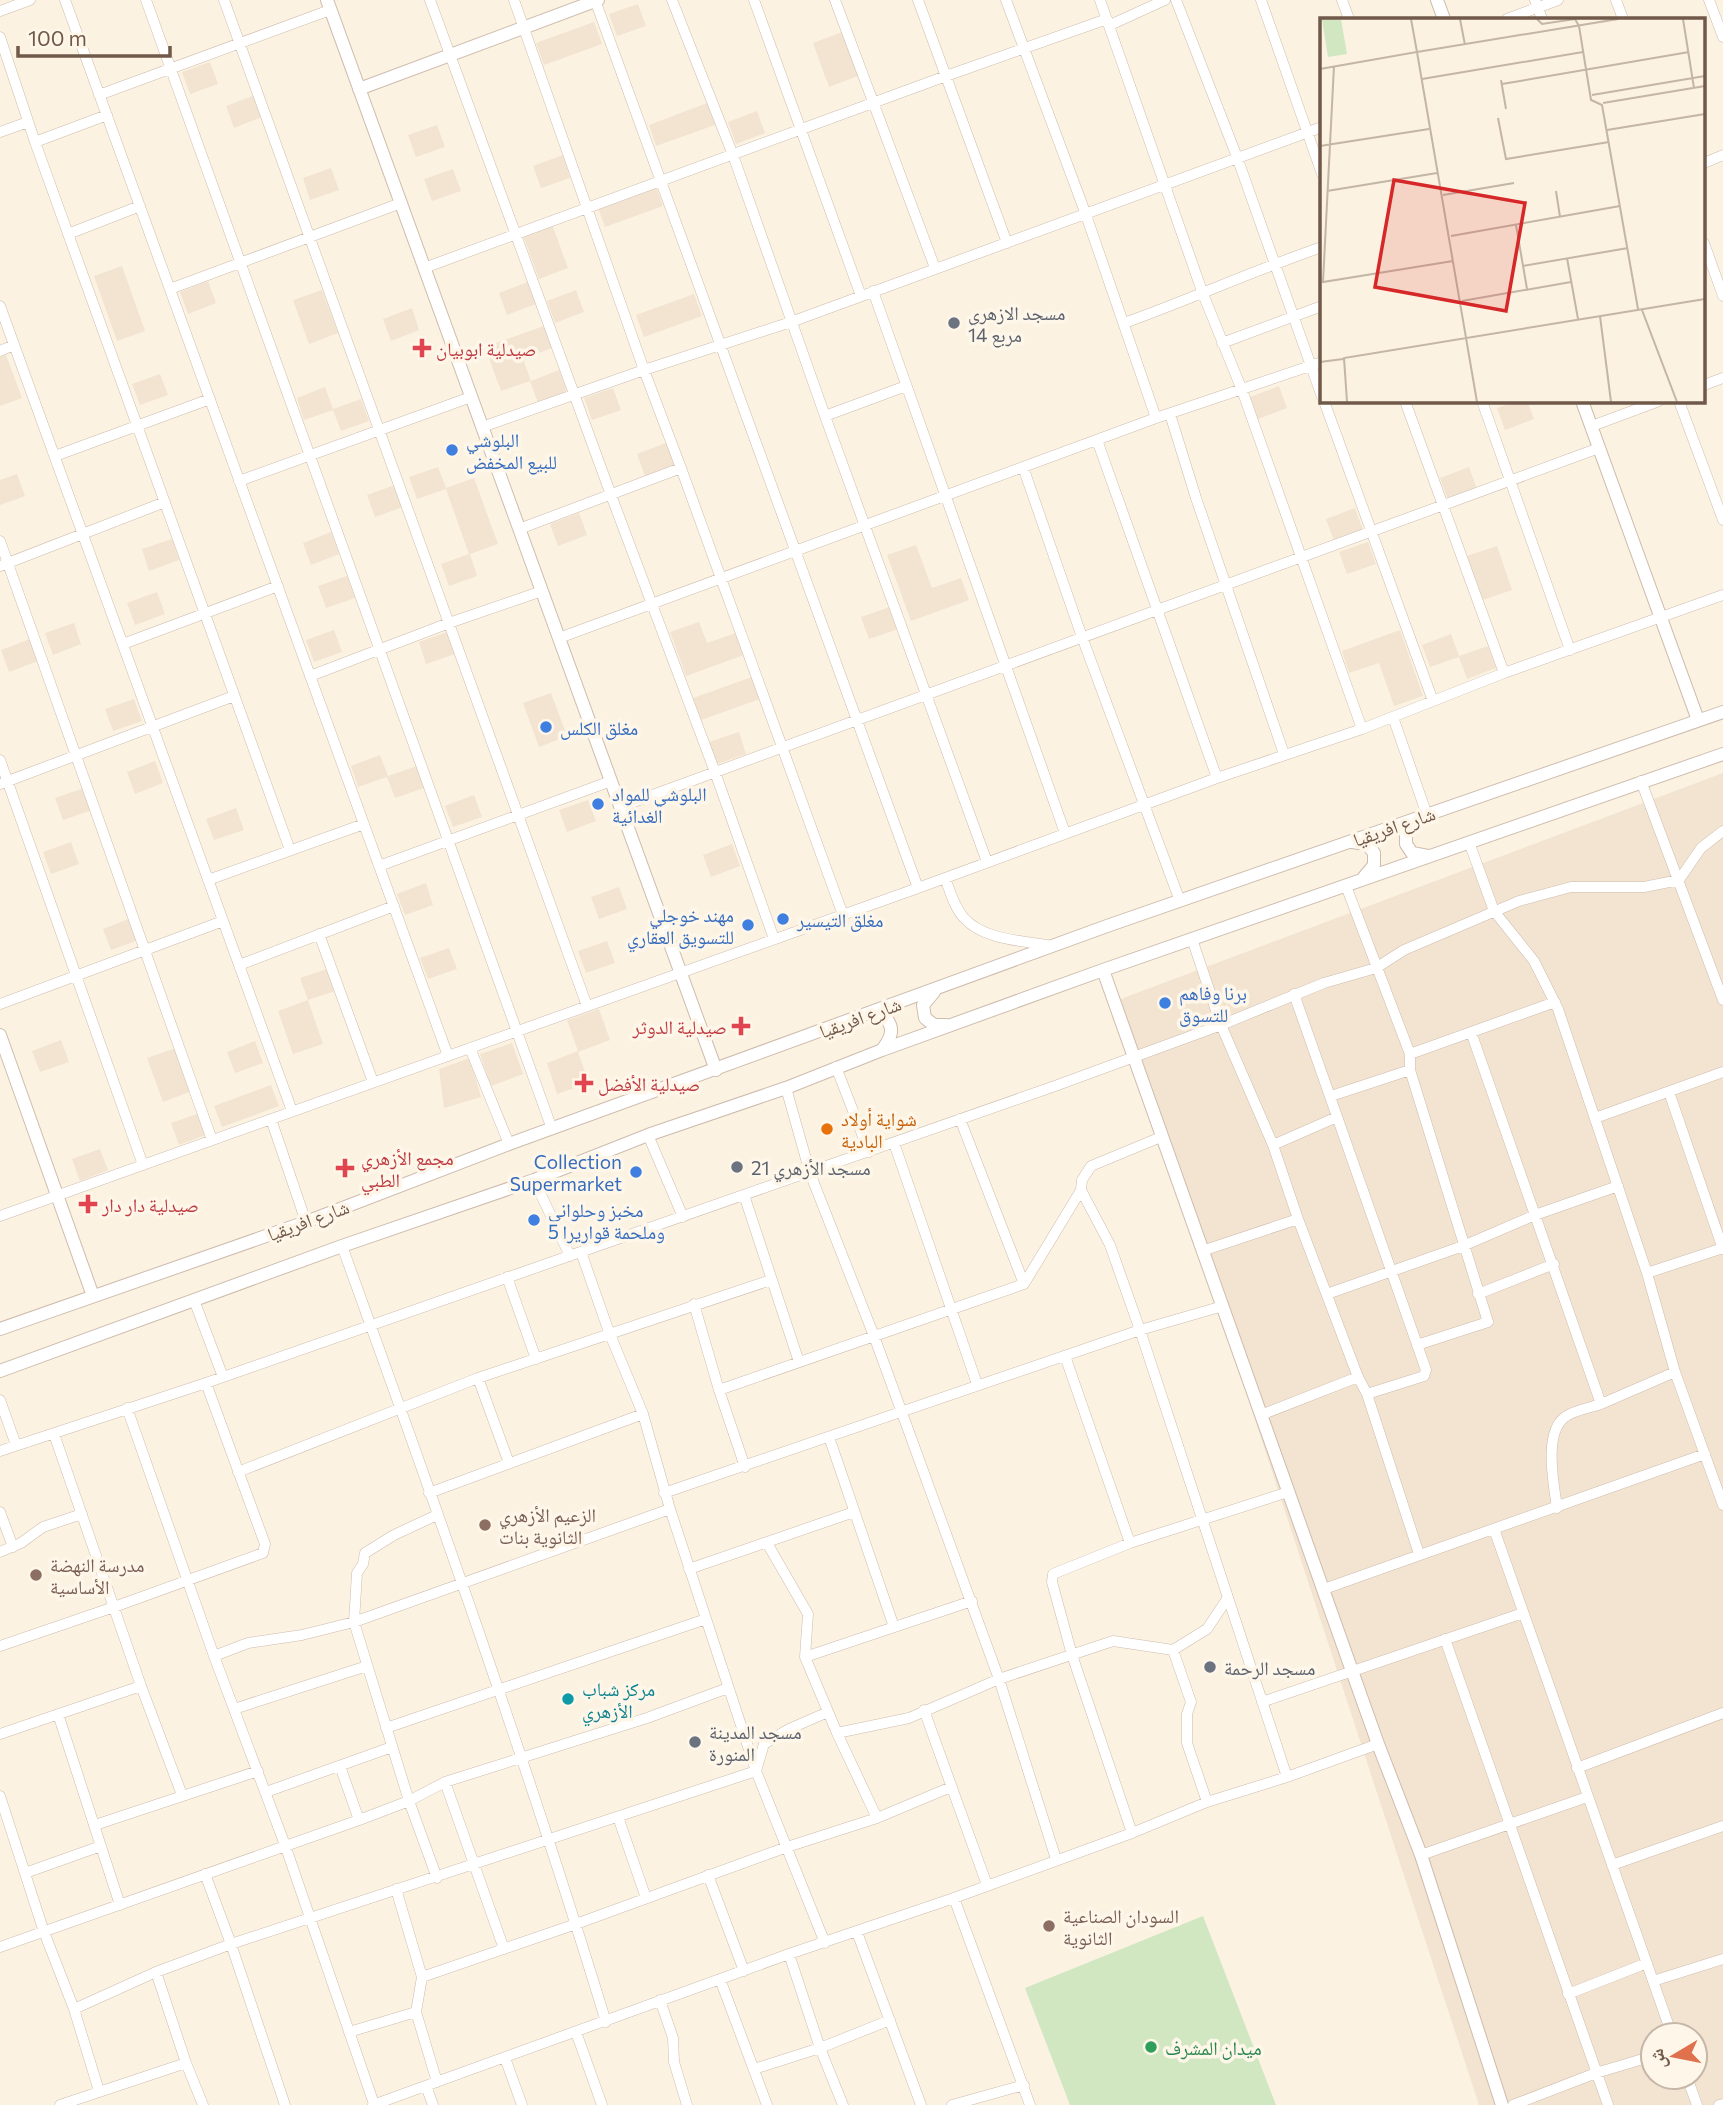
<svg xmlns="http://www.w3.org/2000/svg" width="1723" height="2105" font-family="Commissioner,'Noto Naskh Arabic',sans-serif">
  <rect width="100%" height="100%" fill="#fbf2e2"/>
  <path fill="#f2e4d1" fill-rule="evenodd" d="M638,4L646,26L617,36L609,14Z
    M594,22L602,44L544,65L536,43Z
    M842,32L858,76L829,87L813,43Z
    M210,62L218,84L190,94L182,72Z
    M255,95L262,117L234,128L226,106Z
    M707,103L715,125L656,146L649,125Z
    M757,111L765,133L736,144L728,122Z
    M437,125L445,147L416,157L408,135Z
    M563,155L570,178L541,188L533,166Z
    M331,168L339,190L310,200L303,178Z
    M453,169L461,191L432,201L424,179Z
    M655,184L663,206L605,227L597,205Z
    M552,224L568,268L539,279L523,235Z
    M122,266L145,331L117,341L94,276Z
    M208,281L216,303L188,314L180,292Z
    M528,282L536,304L507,315L499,293Z
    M322,290L338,333L309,344L293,300Z
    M576,290L584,312L555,323L547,301Z
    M694,294L702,316L644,337L636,315Z
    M412,308L419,330L391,341L383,319Z
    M544,326L552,348L523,359L531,381L559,370L567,392L538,403L530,381L501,391L485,347Z
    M6,355L22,398L0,406V357Z
    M160,374L168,395L140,405L132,384Z
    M1279,386L1287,408L1258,419L1250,397Z
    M325,387L333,409L361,399L369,421L341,431L333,410L304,420L297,398Z
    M613,388L621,410L592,420L584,398Z
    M1517,401H1527L1534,419L1505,430L1497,408Z
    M666,443L674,465L645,476L637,454Z
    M438,467L446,488L474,478L498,544L470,554L477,576L449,586L441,564L469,554L446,489L417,499L409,477Z
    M1469,467L1477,489L1448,500L1440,478Z
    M17,474L25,496L0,505V480Z
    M395,485L403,507L375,517L367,495Z
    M1355,508L1363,530L1334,541L1326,519Z
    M579,513L587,535L558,546L550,524Z
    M331,532L339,554L311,565L303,543Z
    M172,539L179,560L149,571L142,549Z
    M1368,542L1376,564L1347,574L1339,552Z
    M916,545L932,588L961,578L969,600L911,621L887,555Z
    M1497,546L1512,590L1483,600L1467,556Z
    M347,576L355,598L326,608L318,586Z
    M157,592L165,614L135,625L127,603Z
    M890,607L898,629L869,639L861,617Z
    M699,622L707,643L736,633L744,655L686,676L670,632Z
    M74,623L81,644L53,655L45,633Z
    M334,630L342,652L314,662L306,640Z
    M1400,630L1423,696L1394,706L1379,663L1349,673L1342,651Z
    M447,632L455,654L426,664L419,642Z
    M1451,634L1459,656L1488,646L1496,668L1467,679L1459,657L1430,667L1422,645Z
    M30,639L38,661L9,672L1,650Z
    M752,677L760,699L701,720L693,698Z
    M551,693L567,736L539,747L523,703Z
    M134,699L142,721L113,731L105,709Z
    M739,732L746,754L717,764L709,742Z
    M380,755L388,776L417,766L424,788L395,798L387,777L358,787L351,766Z
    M155,761L163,783L135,794L127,772Z
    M1723,773V2105H1479L1118,1000ZM1653,2035H1695V2077H1653Z
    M84,788L92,810L63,820L55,798Z
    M474,795L482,817L453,827L445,806Z
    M588,800L596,821L567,832L559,810Z
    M236,808L244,830L214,840L206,819Z
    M71,842L79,864L51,874L43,852Z
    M732,844L740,866L711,877L703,855Z
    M426,883L433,905L405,915L397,894Z
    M619,887L627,909L599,919L591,897Z
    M131,918L139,940L111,950L103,929Z
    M607,941L615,963L586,973L578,951Z
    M449,948L457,969L428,979L420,958Z
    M330,968L338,990L308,1000L323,1044L293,1054L278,1011L308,1000L300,978Z
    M599,1009L610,1040L578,1052L589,1083L557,1094L547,1063L578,1051L567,1020Z
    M61,1040L69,1062L40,1072L32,1051Z
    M255,1041L263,1063L235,1073L227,1052Z
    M512,1043L523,1074L491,1086L480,1054Z
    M176,1048L192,1091L163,1102L147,1058Z
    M470,1058L481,1097L444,1108L439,1069Z
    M271,1085L279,1106L222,1127L214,1106Z
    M200,1113L208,1134L179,1145L171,1123Z
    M100,1149L108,1170L80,1181L72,1159Z"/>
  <path fill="#d0e7c2" d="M1203,1916L1276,2105H1070L1025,1988Z"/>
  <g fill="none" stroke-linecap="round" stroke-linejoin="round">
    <g stroke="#cebcad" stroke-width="11">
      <path id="minor" d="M65,0L448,1056
        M146,0L552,1129
        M224,0L587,1006
        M430,0L611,495L715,772L774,939
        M514,0L644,370L681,468L843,915
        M595,0L918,888
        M672,0L733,155L825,416L987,862
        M754,0L861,296
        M835,0L935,268
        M918,0L1007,243
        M1006,0L1085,212L1156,418
        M1100,0L1203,294L1242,390L1362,729
        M1176,0L1237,157L1322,397
        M1261,0L1322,174
        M1342,0L1349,19
        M1535,0L1542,19
        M1616,0L1623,19
        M1709,0L1723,37
        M0,11L30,0
        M1507,19L1558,0
        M1110,25L1165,0
        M0,37L35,142L290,850
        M99,95L330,10
        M0,132L28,122
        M35,142L107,115
        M1704,163L1723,155
        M68,234L140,206
        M1704,243L1723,296
        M424,268L946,76L1107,19
        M170,289L401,203
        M873,291L1065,833
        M0,306L292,1111
        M1124,323C1191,299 1255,270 1322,247
        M1222,343L1322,306
        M0,351L14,345
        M1704,385L1723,378
        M1324,401L1433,701
        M1405,401L1504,673
        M1482,401L1570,650
        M1679,401L1723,520
        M1170,414L1196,498L1284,754
        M825,416L906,386
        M1592,426L1659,401
        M482,427L644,370L791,322L1322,127
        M1097,440L1217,778
        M55,456L210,399
        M1023,467L1082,637L1180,901
        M239,481L471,397
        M519,529L681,468
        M0,541L212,1140
        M0,566L165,502
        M559,638L1156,418L1322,362
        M123,644L278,586
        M310,676L449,623L542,591
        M1393,717L1427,815
        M0,760L143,1165
        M1641,781L1723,1000
        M0,784L234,696
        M620,807L1599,448
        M1469,842L1494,911L1534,961L1558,1009L1647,1273L1675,1372L1723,1505
        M379,866L611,781
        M945,878C950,891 954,907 964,918C983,940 1025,941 1052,946
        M208,880L364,824
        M1346,886L1410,1054
        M319,934L373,1082
        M1192,939L1221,1025L1273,1145L1298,1219L1358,1377L1367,1394L1419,1554
        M239,965L394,906
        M1294,994L1426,1370L1424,1376L1367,1394
        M0,1004L223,921
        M1471,1032L1601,1404C1590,1408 1574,1410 1565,1417C1543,1433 1554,1485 1557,1508
        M470,1048L509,1144
        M836,1067L869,1152
        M1410,1070L1488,1322L1417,1345
        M786,1088L810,1173L874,1336L999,1679L1056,1859
        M1669,1092L1723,1249
        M1331,1096L1410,1070V1054L1555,1002
        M1595,1118L1723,1072
        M271,1119L306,1222
        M960,1119L1024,1284
        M648,1135L683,1217
        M1161,1137L1091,1166L1082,1180L1081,1190L1110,1245L1140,1330L1287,1777
        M894,1143L977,1384
        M1273,1145L1337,1117
        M534,1180L570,1256
        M744,1195L799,1362
        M0,1216L918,888L1217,778L1362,729L1504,673L1723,595
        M342,1246C435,1503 526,1760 606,2022
        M1202,1251L1298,1219
        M581,1252L609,1332L643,1414L670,1509L756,1771L825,1943
        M1647,1273L1723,1248
        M507,1277L536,1359
        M1327,1294L1463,1246L1535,1215L1618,1186
        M1478,1294L1554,1264
        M194,1300L223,1377
        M694,1304L719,1390L745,1467
        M1065,1356L1130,1543
        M478,1378L509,1463
        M719,1390L1024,1284L1081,1190
        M0,1400L16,1445
        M1601,1404L1675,1372
        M127,1408L214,1656L285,1845L374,2104
        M1261,1415L1358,1377
        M54,1434L141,1686L182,1795
        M829,1437L894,1627
        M0,1451L206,1383L1055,1086L1221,1025L1324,983L1376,968L1404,950L1519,901L1571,887H1644L1679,880L1701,848L1723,831
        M238,1472L478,1378L771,1280
        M429,1493L643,1414
        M664,1493L1140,1330L1223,1306
        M0,1512L13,1547
        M437,1515L394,1535L365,1553L363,1564L357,1573L354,1622L409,1801L437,1878
        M1494,1529L1672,2035
        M767,1543L808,1614L805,1657L837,1733L877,1818
        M0,1552L21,1543L43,1527L82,1514
        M689,1569L854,1512
        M1324,1589L1705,1454
        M1445,1639L1608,2105
        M0,1646L114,1607L263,1553L265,1544L206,1383
        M1173,1650L1191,1702L1187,1714V1743L1207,1802
        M214,1656L248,1643L302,1635L354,1622L670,1509
        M805,1657L972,1601
        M1262,1702L1523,1613
        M234,1709L367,1666
        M924,1710L987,1885
        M58,1714L120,1905
        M386,1728L706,1619
        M837,1733L909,1718L999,1679L1113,1641L1173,1650L1207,1629L1227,1599
        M0,1734L141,1686
        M340,1766L359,1820
        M1577,1768L1723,1713
        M445,1782L504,1949
        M266,1792L392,1747
        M0,1796L44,1932L74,2009L99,2091
        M618,1817L646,1898
        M95,1825L258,1771
        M1132,1833L1072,1655L1052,1582L1053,1574L1130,1543L1288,1492
        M1421,1855L1587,1797
        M1612,1865L1723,1826
        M25,1873L101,1846
        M205,1874L231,1944L285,2105
        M708,1875L744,1971
        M396,1889L422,1977L416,2012L437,2082
        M954,1898L1030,2105
        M857,1932L921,2105
        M0,1947L359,1820L409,1801L445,1782L647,1718L728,1688
        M789,1954L820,2048L843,2105
        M156,1972L186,2063L203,2105
        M422,1977L576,1924L787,1847L877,1818L951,1787
        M720,1979L767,2105
        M1653,1981L1723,1959
        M1568,1994L1647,1963
        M660,2000L673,2038L674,2062L687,2105
        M74,2009L156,1972L231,1944L756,1771L764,1744L789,1729L828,1712
        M349,2032L416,2012
        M576,2032L602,2105
        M505,2058L522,2105
        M754,2069L820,2048L890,2020
        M1687,2077L1697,2105
        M426,2086L433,2105
        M60,2105L186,2063
        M373,2105L789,1954L954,1898L1132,1833L1207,1802L1287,1777L1378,1744
        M952,2105L1024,2085
        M1513,2105L1596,2073L1653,2056
        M1719,2105L1723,2104"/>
    </g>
    <g stroke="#cebcad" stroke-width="14">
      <path id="tertiary" d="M327,0L716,1070
        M1437,0L1444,19
        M359,89L598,0
        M1582,401L1698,720
        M1416,821L1406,833V844L1412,853L1428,856
        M1352,842L1367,844L1374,853V865L1364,877
        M1103,970L1378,1744L1421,1855L1502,2105
        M934,992L923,1005L925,1018L934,1025H947
        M872,1012L884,1016C896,1028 891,1038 882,1050
        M0,1035L93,1296
        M0,1329L306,1222L509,1144L1107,926L1723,712
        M0,1371L342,1246L534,1180L648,1135L786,1088L882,1050L1103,970L1723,754"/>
    </g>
    <use href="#minor" stroke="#fff" stroke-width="10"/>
    <use href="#tertiary" stroke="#fff" stroke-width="12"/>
  </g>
  <g fill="#6b7280" stroke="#fef6e8" stroke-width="2.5">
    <circle cx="954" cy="323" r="7"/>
    <circle cx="737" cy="1167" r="7"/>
    <circle cx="1210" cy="1667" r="7"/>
    <circle cx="695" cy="1742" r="7"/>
  </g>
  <g fill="#e0444e" stroke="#fef6e8" stroke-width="2.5">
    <path d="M418.5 337.5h7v7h7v7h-7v7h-7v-7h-7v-7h7z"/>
    <path d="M737.5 1015.5h7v7h7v7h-7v7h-7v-7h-7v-7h7z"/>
    <path d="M580.5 1072.5h7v7h7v7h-7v7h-7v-7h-7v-7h7z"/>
    <path d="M341.5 1157.5h7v7h7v7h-7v7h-7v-7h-7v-7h7z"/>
    <path d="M84.5 1193.5h7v7h7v7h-7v7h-7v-7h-7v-7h7z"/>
  </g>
  <g fill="#3f7fe0" stroke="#fef6e8" stroke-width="2.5">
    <circle cx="452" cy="450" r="7"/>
    <circle cx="546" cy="727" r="7"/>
    <circle cx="598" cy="804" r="7"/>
    <circle cx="783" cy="919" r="7"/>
    <circle cx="748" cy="925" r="7"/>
    <circle cx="1165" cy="1003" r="7"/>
    <circle cx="636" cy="1172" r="7"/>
    <circle cx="534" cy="1220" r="7"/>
  </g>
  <circle fill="#e8710a" stroke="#fef6e8" stroke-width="2.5" cx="827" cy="1129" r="7"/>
  <g fill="#8d6e63" stroke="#fef6e8" stroke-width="2.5">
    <circle cx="485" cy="1525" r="7"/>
    <circle cx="36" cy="1575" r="7"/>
    <circle cx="1049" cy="1926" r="7"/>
  </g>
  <circle fill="#0f9aa8" stroke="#fef6e8" stroke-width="2.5" cx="568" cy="1699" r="7"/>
  <circle fill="#2e9e5b" stroke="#fef6e8" stroke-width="2.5" cx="1151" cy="2047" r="7"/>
  <g text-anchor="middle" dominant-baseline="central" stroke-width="7" stroke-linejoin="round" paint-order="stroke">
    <g font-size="19" fill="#5b616d" stroke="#fef6e8" text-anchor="start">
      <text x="968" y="312">مسجد الازهري<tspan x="968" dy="22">مربع 14</tspan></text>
      <text x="751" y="1167">مسجد الأزهري 21</text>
      <text x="1224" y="1667">مسجد الرحمة</text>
      <text x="709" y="1731">مسجد المدينة<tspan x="709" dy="22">المنورة</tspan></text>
    </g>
    <g font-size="19" fill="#be3a42" stroke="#fef6e8" text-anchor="start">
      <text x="436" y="348">صيدلية ابوبيان</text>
      <text x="727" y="1026" text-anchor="end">صيدلية الدوثر</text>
      <text x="598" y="1083">صيدلية الأفضل</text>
      <text x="361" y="1157">مجمع الأزهري<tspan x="361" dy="22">الطبي</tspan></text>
      <text x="102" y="1204">صيدلية دار دار</text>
    </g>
    <g font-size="19" fill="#366cbe" stroke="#fef6e8" text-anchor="start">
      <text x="466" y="439">البلوشي<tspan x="466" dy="22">للبيع المخفض</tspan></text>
      <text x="560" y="727">مغلق الكلس</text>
      <text x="612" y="793">البلوشي للمواد<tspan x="612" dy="22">الغدائية</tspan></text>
      <text x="734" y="914" text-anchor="end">مهند خوجلي<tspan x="734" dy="22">للتسويق العقاري</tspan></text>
      <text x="797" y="919">مغلق التيسير</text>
      <text x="1179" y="992">برنا وفاهم<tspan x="1179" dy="22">للتسوق</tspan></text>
      <text x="622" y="1161" text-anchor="end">Collection<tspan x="622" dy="22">Supermarket</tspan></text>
      <text x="548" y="1209">مخبز وحلواني<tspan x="548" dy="22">وملحمة قواريرا 5</tspan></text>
    </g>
    <g font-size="19" fill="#71594a" stroke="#fef6e8">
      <text transform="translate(1394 826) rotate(-19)">شارع افريقيا</text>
      <text transform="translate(860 1017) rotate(-20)">شارع افريقيا</text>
      <text transform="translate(308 1220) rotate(-20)">شارع افريقيا</text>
    </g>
    <g font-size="19" fill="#c56008" stroke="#fef6e8" text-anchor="start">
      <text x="841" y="1118">شواية أولاد<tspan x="841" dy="22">البادية</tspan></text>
    </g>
    <g font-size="19" fill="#785e54" stroke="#fef6e8" text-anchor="start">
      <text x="499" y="1514">الزعيم الأزهري<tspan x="499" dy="22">الثانوية بنات</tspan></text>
      <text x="50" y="1564">مدرسة النهضة<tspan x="50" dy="22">الأساسية</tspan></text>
      <text x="1063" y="1915">السودان الصناعية<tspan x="1063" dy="22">الثانوية</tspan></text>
    </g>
    <g font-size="19" fill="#0d838f" stroke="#fef6e8" text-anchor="start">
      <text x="582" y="1688">مركز شباب<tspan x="582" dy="22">الأزهري</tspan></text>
    </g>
    <g font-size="19" fill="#27864d" stroke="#fef6e8" text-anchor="start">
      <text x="1165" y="2047">ميدان المشرف</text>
    </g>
  </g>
  <g transform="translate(1320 18)">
    <rect width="385" height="385" fill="#fbf2e2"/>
    <path d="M2,1H21L27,36L8,39Z" fill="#d0e7c2"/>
    <path fill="none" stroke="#c4b5a5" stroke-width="2" d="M140,1L145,27M217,1L222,6L255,1L259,8M363,1L374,70M259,8L271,82L282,87L318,291M97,34L157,384M97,34L298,1M14,48L3,264L133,243M0,51L97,34L91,1M102,61L263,34M181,62L186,91M182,66L369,34M272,77L385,58M283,85L385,68M178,100L186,141L289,124M287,112L385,96M0,128L109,111M7,173L117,155M236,173L240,199M123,177L194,165M196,207L207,271M131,218L300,188M247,240L258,301M203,248L308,230M142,283L251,264M322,292L357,384M280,298L291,384M0,344L23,341M27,384L24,340L385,281"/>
    <path fill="#d62828" fill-opacity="0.15" stroke="#d62828" stroke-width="3.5" d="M74,162L205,185L186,293L55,269Z"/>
    <rect width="385" height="385" fill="none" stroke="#71594a" stroke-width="3.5"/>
  </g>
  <g transform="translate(1674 2056) rotate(260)"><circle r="33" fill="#fef6e8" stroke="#c6b7a9" stroke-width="2"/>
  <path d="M0-5L12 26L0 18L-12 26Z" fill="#df714d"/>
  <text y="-10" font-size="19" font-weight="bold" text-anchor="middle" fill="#71594a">ش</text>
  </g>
  <path d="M18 46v10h152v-10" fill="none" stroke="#71594a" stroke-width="3.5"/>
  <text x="28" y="46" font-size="21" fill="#71594a" stroke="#fef6e8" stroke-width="5" paint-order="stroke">100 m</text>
</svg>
